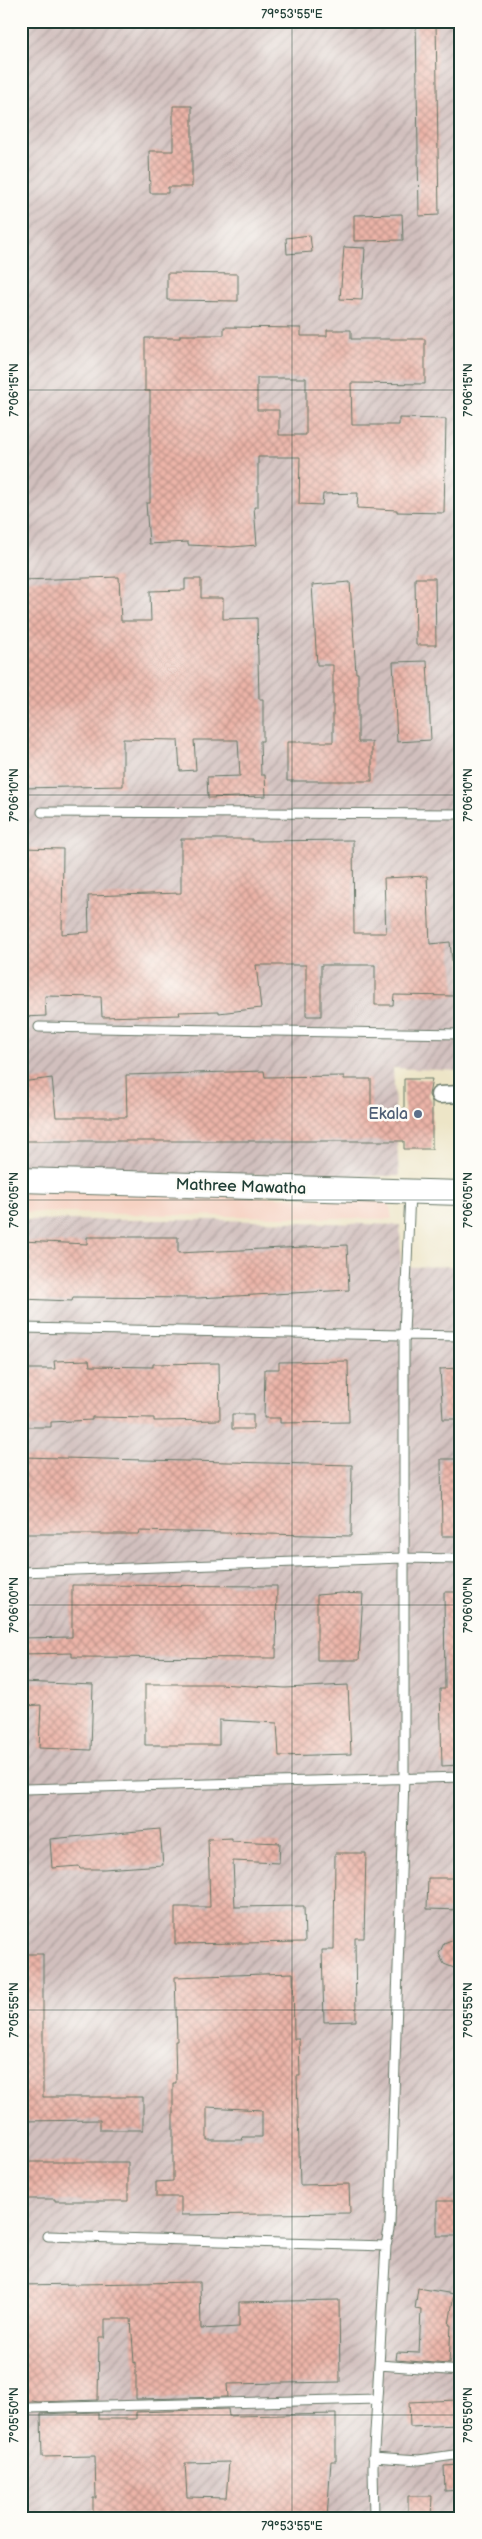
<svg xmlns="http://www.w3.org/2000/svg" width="482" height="2539" font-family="'Balsamiq Sans',sans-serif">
  <defs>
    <pattern id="industrial-furrows" width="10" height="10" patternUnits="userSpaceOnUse" patternTransform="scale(1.25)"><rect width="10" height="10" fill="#d1bfbd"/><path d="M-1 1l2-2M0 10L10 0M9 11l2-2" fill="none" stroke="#a99c9a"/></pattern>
    <pattern id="building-cross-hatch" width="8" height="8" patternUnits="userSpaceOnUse" patternTransform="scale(1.25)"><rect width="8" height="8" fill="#ecb4a8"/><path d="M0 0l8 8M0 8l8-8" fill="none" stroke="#bf948a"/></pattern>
  </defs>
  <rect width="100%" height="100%" fill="#fdfcf7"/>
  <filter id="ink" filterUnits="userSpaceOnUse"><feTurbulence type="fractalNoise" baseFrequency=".02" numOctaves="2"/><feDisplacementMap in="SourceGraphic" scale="10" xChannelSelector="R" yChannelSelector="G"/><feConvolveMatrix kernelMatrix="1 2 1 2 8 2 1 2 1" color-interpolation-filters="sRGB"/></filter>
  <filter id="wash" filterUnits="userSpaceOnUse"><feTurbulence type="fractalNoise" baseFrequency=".0096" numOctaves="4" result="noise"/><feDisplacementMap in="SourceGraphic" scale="20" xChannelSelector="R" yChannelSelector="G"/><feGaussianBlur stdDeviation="1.12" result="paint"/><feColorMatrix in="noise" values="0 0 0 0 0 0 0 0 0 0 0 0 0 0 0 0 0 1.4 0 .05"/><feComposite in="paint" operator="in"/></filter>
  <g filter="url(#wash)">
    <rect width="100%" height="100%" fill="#ede5c7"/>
    <path fill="#f6d2c3" d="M21,1190L389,1200L392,1219L21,1212Z"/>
    <path fill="url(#industrial-furrows)" d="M21,21H461V1071L393,1068L399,1176L21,1174Z
      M21,1220H218L400,1225L401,1267L461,1266V2518H21Z"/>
    <g id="blocks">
      <path fill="url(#building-cross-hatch)" fill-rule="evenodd" d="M416,21H436L439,215L419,216Z
        M173,106H192V187H168V193H150L149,151H173Z
        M402,214L403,240L354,241V215Z
        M310,235L312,252L287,254L286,238Z
        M344,247L365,248L362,300L340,299Z
        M167,273L238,274V301L167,300Z
        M224,327L301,328V336H327V330H351V339H425V384L351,383L352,425H399V418L446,419L444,513L397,512V510L357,508L358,493L323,494L322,505L299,504L300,457H258V507H254L257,545L232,547L188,545V542L149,544L146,503H150V391H145V338H180V335H224ZM257,378H306V435H279V410H257Z
        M119,577L121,621H151L150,591L185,590V579H201V598H223V619L257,618L259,699H263V741H260L261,775H265L266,796L208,798L207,777L240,776L238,740H194L196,770L180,771L178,740L123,739V786L21,788V580Z
        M415,578H435L436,645H416Z
        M350,582L356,673H358V742H372V781H287V742H333V665H317L312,585Z
        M427,661L431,740L397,742L393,662Z
        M181,839H252V841L353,840L354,933H386L384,878L427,876L430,944L450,942L456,996L394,995L393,1005H375V965H321V1016H306V965H256L261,1008L219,1013V1011L179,1012L180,1015L102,1017L101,997L45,996L46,1016L21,1017V848L63,849L62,934L89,932L88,896L181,893Z
        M264,1071L265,1077L344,1076V1079H371V1117H404V1079H432L429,1095L432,1102V1149H404V1141H21V1082L52,1078L56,1117H127L126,1075Z
        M87,1237H178V1253L347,1245L349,1290L198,1298L73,1297L72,1301L21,1299V1241L87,1244Z
        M89,1360L90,1366L153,1367V1364L219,1363L220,1420L154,1421V1418L92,1417V1420L51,1422V1427H21V1369H55L54,1361Z
        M348,1361L349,1422L280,1423V1418H264L265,1369H279V1362Z
        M461,1368V1419H443L440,1369Z
        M232,1414H253V1429H232Z
        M21,1457L352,1465L351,1536L139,1531L138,1534H21Z
        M441,1459H461V1536H442Z
        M72,1585L277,1586L276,1658L72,1657V1653L21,1654V1638L72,1637Z
        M444,1592H461V1765L442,1766L440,1689H445Z
        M341,1593L363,1594L359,1660H317V1595Z
        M21,1682L93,1685L91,1750L39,1748L41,1705L21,1706Z
        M145,1684H219L285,1688L348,1685L351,1754L279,1756L277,1723L219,1720V1745H145Z
        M160,1829L163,1865L104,1869H80L79,1866L52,1868L50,1839Z
        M232,1838V1841L280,1843L279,1863L233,1861L235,1907L304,1906L305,1942L175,1944V1907H210L208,1839Z
        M335,1853H366L364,1938H355L356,2021L324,2022L322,1950H334Z
        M428,1878H461V1910L427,1909Z
        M454,1939L461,1940V1967L454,1968L444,1964L439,1954L444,1943Z
        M21,1954H43V2097H143V2130H100V2120L21,2121Z
        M293,1973L294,2039H299L300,2076H297L300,2185L349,2184L350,2213L181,2215V2197H156V2182L173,2181V2083H176L175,2041H177L175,1977ZM207,2107L262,2110V2137H242L243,2140H207Z
        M21,2162H128V2201H55V2199H26V2194H21Z
        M437,2201H461V2236H437Z
        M200,2282L201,2329L239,2327V2302L339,2300L340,2382L227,2384L228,2397L136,2399V2362L134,2363L131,2319H105V2337H99L98,2400L38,2402L21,2399V2285Z
        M418,2288L454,2294L449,2325H451L449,2364L396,2360L397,2352L419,2353L421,2310L415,2309Z
        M457,2400L458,2425L410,2427L409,2402Z
        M228,2409L229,2416L336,2414V2461H331L327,2518H165V2516L93,2514V2498H96L95,2456L42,2457L41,2414L98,2412V2419H136V2412ZM229,2462L226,2498L187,2497L185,2463Z
        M461,2465V2490L445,2491L444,2466Z
        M408,2496H432L431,2518H408Z"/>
    </g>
  </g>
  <g filter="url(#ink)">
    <use href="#blocks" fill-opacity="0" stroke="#677867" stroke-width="1"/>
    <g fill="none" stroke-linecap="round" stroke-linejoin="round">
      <g stroke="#677867" stroke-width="11">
        <path id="lane" d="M42,812L461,814
          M39,1027L461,1034
          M21,1328L461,1336
          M21,1572L402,1558L461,1559
          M25,1789L461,1777
          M48,2236L386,2246
          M379,2365L461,2371
          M29,2408L377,2399
          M373,2457L419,2460L461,2454
          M374,2518L373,2467L386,2246L390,2223L404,1777V1333L410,1192"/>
      </g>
      <g stroke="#677867" stroke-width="19">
        <path id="street" d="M439,1095L461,1094"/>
      </g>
      <g stroke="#677867" stroke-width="26">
        <path id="secondary" d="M21,1180L461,1193"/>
      </g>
      <use href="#lane" stroke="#fff" stroke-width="9"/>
      <use href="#street" stroke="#fff" stroke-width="16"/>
      <use href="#secondary" stroke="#fff" stroke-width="24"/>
    </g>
  </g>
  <path fill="none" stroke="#1f3d34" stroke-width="1" stroke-opacity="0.45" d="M292,21V2518M21,390H461M21,795H461M21,1200H461M21,1605H461M21,2010H461M21,2415H461"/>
  <circle fill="#5c6f8a" stroke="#fdfcf7" stroke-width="2" cx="418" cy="1114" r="5"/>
  <g text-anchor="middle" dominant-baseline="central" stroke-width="5" stroke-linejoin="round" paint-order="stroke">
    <g font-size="16" fill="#4e5e75" stroke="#fdfcf7" text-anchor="end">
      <text x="408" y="1114">Ekala</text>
    </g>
    <g font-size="16" fill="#1f3d34" stroke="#fdfcf7">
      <text transform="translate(241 1187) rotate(2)">Mathree Mawatha</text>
    </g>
  </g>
  <rect width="482" height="2539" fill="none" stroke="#fdfcf7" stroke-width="55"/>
  <rect x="28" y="28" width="426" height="2484" fill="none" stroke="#1f3d34" stroke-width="2"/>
  <g font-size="12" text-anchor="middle" fill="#1f3d34">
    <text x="292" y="18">79°53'55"E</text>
    <text transform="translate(14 390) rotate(-90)" y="4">7°06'15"N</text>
    <text transform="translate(468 390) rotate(-90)" y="4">7°06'15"N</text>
    <text transform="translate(14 795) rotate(-90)" y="4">7°06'10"N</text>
    <text transform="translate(468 795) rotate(-90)" y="4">7°06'10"N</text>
    <text transform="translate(14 1200) rotate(-90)" y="4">7°06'05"N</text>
    <text transform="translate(468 1200) rotate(-90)" y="4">7°06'05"N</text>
    <text transform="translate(14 1605) rotate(-90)" y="4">7°06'00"N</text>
    <text transform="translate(468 1605) rotate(-90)" y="4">7°06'00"N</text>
    <text transform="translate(14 2010) rotate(-90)" y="4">7°05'55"N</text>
    <text transform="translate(468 2010) rotate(-90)" y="4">7°05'55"N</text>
    <text transform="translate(14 2415) rotate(-90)" y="4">7°05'50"N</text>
    <text transform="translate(468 2415) rotate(-90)" y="4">7°05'50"N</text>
    <text x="292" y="2530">79°53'55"E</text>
  </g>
</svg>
